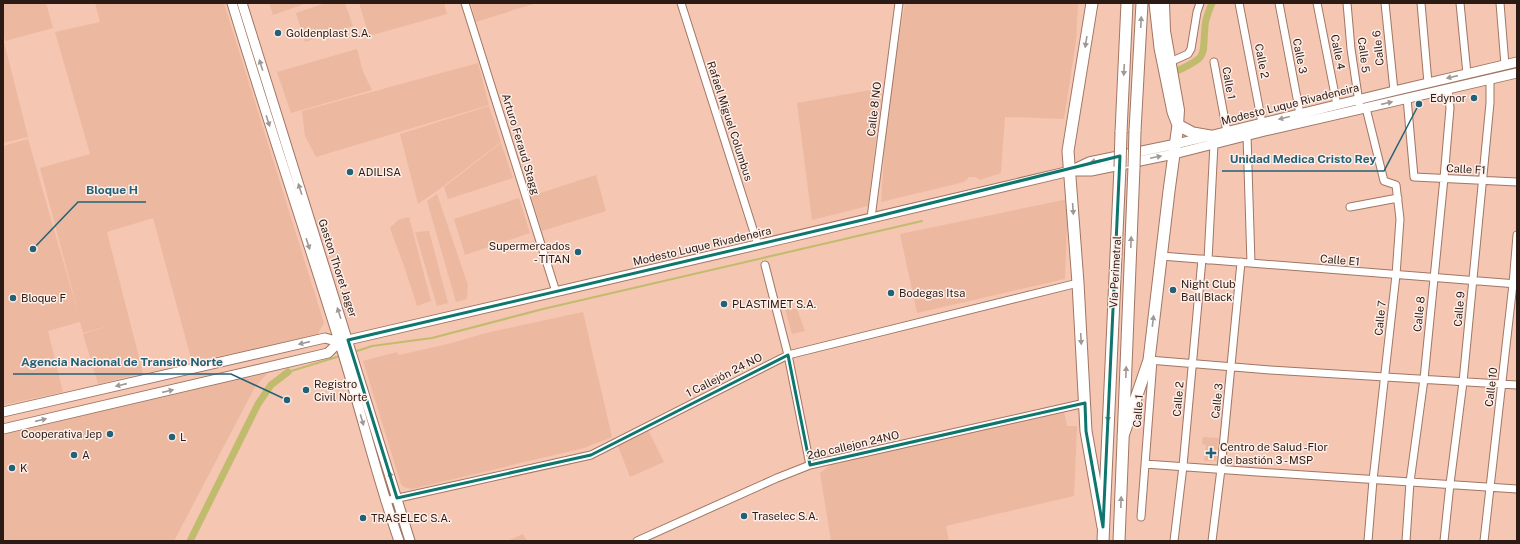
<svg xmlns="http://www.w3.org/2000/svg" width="1520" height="544" font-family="'Public Sans',sans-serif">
  <rect width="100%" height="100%" fill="#f5c6b2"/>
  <path fill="#edb8a0" d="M3,3H46L53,28L5,41L3,33Z
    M95,3H224L324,323L317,335L192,362L153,218L107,232L143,373L98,384L83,334L111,325L83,333L80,322L48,331L63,392L3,405V146L28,139L79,316L40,168L90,154L55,32L100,22Z
    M269,3H307L273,15Z
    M326,3H345L353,26L305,42L296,13Z
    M359,3H444L447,14L369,36Z
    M471,3H536L476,22Z
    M905,3H1078L1076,41L1064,119L1005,117L1001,173L980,180L975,177H969L964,182L881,202L887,107Z
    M3,38L28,137L3,143Z
    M357,49L363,72L372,90L291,113L277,72Z
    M478,63L489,105L316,157L305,136L302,111Z
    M876,89L882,90L868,206L812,220L797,103Z
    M489,106L501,142L441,188L418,204L400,134Z
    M501,143L513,178L448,199L444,187Z
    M596,175L606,211L542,231L531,196Z
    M437,194L468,285L467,299L456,302L427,201Z
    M519,198L530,233L465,255L454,219Z
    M1068,199L1065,279L917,313L900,234Z
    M409,217L431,301L417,306L405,269L390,228L398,220Z
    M429,231L448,303L437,306L415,232Z
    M785,309H797L805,331L792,334Z
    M583,312L612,437L584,448L412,489L404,487L401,484L363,361L397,352L399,355L452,343L486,333Z
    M268,373L255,387L174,541H3V434Z
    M1064,411L1067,426H1077L1074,496L946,526L949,541H831L820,473L832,464L869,456L888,450Z
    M648,430L664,462L630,477L618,446Z
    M1203,437L1219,438L1216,461H1204L1206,445L1202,444Z
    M523,534L527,541H507Z"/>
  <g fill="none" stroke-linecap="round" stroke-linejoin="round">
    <path stroke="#c1bc6d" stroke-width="2" d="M354,352L372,346L432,338L543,309L922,221
      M288,372L340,356"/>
    <path stroke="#c1bc6d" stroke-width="7" d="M1179,70C1209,56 1202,56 1205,27C1205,19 1209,11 1212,3
      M190,541L258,404L271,385L288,372"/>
    <g stroke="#a17663" stroke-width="9">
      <path id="minor" d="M465,3L556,292
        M681,3L758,245
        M1239,3L1262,123
        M1279,3L1300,114
        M1317,3L1337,105
        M1347,3L1351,49L1360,109
        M1385,3L1394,91
        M1421,3L1428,83
        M1460,3L1467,74
        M1500,3L1505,65
        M1170,62L1188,54L1191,49L1197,12L1200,3
        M1214,62L1227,132
        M1407,98L1414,177L1517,182
        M1366,108L1384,181L1396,185L1400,219L1396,275L1373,480L1368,541
        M1247,135L1251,263
        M1350,207L1398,198
        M871,218L899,3
        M1161,256L1517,284
        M1208,260L1214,144
        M765,265L788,355L810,465
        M1149,360L1270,370L1517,385
        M1145,464L1257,472L1517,489
        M385,501L591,455L788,355L1078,283
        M1141,517L1153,360
        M637,541L777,478L810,465L1085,403
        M1174,541L1183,466L1202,259
        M1212,541L1221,469L1241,262
        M1406,541L1410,482L1424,379L1444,178L1450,108L1448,89
        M1444,541L1450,484L1463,382L1490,103V79
        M1484,541L1513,284L1517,235"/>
    </g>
    <g stroke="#a17663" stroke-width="11">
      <path id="tertiary" d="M232,3C266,116 304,228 339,341C360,407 376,475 399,541
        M242,3L410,541
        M1073,171H1091L1174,154L1265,131L1517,73
        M3,412L325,338L339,342
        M3,429L328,353L339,342L348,340L761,244L1070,171L1089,162L1176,144L1394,91L1517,62"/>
    </g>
    <g stroke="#a17663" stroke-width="12">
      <path id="secondary" d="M1164,3L1165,31L1179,110L1178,125"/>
    </g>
    <g stroke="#a17663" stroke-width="13">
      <path id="trunk" d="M1092,3L1068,151L1078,283L1086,431L1103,527
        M1178,125L1193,133L1210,136
        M1135,131L1142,3
        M1121,132L1127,3
        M1123,436L1149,360L1169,191L1178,125L1173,112L1160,48L1155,3
        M1103,541L1120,167
        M1119,541L1134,167"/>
    </g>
    <use href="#minor" stroke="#fff" stroke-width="7"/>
    <use href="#tertiary" stroke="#fff" stroke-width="9"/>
    <use href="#secondary" stroke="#fff" stroke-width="10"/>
    <use href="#trunk" stroke="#fff" stroke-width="11"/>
    <g stroke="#a17663" stroke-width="13" stroke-linecap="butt">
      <path id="trunk-bridge" d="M1120,167L1121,132
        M1134,167L1135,131"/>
    </g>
    <use href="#trunk-bridge" stroke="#fff" stroke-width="11"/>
  </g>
  <defs><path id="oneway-solid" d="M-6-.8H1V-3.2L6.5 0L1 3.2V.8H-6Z"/></defs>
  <g fill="#a09895">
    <use href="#oneway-solid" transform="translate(1141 22) rotate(-87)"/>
    <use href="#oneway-solid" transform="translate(1086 42) rotate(99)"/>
    <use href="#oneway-solid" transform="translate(261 65) rotate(-107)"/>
    <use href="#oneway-solid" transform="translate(1124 70) rotate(93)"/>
    <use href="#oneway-solid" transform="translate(1452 77) rotate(167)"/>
    <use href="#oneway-solid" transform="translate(1387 103) rotate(-13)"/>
    <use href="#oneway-solid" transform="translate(1284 118) rotate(166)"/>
    <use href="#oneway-solid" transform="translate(268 121) rotate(72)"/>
    <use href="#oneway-solid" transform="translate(1156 157) rotate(-12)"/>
    <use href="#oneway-solid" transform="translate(1096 161) rotate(168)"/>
    <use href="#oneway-solid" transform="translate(300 189) rotate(-108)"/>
    <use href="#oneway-solid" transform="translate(1073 209) rotate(86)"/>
    <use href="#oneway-solid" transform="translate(1131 242) rotate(-88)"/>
    <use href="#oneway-solid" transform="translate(308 244) rotate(72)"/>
    <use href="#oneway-solid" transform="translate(339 313) rotate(-108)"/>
    <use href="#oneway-solid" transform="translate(1153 321) rotate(-83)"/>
    <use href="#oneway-solid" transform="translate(1081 339) rotate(87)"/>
    <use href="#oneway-solid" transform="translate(304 343) rotate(167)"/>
    <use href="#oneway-solid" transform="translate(1126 372) rotate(-88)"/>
    <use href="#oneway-solid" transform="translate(121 385) rotate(167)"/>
    <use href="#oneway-solid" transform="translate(168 391) rotate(-13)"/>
    <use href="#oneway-solid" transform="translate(1108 416) rotate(93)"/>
    <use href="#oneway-solid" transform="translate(41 420) rotate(-13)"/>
    <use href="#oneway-solid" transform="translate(362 420) rotate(74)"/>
    <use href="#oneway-solid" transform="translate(391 477) rotate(-108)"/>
    <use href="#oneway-solid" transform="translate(1121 502) rotate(-88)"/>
  </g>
  <path fill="none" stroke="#0f766e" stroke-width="3" stroke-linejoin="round" d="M1120,156L1103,527L1086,431L1085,403L810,465L788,355L591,455L397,498L348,340L871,218Z"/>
  <g fill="#226177" stroke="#feefe9" stroke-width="1.5">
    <circle cx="278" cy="33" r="4"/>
    <circle cx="1474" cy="98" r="4"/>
    <circle cx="350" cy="172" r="4"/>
    <circle cx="578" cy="252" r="4"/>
    <circle cx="1173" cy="290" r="4"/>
    <circle cx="891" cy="293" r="4"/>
    <circle cx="13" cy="298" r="4"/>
    <circle cx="724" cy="304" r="4"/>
    <circle cx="306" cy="390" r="4"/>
    <circle cx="110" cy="434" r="4"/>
    <circle cx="172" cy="437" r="4"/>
    <path d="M1209 447h4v4h4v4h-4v4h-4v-4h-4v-4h4z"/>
    <circle cx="74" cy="455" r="4"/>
    <circle cx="12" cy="468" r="4"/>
    <circle cx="744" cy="516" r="4"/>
    <circle cx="363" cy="518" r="4"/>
  </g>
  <g text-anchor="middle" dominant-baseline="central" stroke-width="3" stroke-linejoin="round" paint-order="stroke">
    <g font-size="11" fill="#2c1b14" stroke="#feefe9" text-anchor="start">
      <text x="286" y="33">Goldenplast S.A.</text>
      <text x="1466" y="98" text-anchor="end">Edynor</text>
      <text x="358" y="172">ADILISA</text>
      <text x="570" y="246" text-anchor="end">Supermercados<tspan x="570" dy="13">- TITAN</tspan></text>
      <text x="1181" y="284">Night Club<tspan x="1181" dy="13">Ball Black</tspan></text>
      <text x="899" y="293">Bodegas Itsa</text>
      <text x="21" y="298">Bloque F</text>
      <text x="732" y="304">PLASTIMET S.A.</text>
      <text x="314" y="384">Registro<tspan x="314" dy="13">Civil Norte</tspan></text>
      <text x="102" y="434" text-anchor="end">Cooperativa Jep</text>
      <text x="180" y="437">L</text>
      <text x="1220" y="447">Centro de Salud -Flor<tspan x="1220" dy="13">de bastión 3 - MSP</tspan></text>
      <text x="82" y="455">A</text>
      <text x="20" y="468">K</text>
      <text x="752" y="516">Traselec S.A.</text>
      <text x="371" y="518">TRASELEC S.A.</text>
    </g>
    <g font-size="11" fill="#2c1b14" stroke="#feefe9">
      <text transform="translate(1378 48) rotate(-96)">Calle 6</text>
      <text transform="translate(1338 52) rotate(79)">Calle 4</text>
      <text transform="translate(1364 55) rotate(83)">Calle 5</text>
      <text transform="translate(1300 56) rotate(79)">Calle 3</text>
      <text transform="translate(1262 61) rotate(79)">Calle 2</text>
      <text transform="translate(1229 83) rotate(80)">Calle 1</text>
      <text transform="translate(1290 104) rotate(-14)">Modesto Luque Rivadeneira</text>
      <text transform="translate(874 109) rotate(-83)">Calle 8 NO</text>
      <text transform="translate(730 121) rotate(72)">Rafael Miguel Columbus</text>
      <text transform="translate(521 144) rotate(73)">Arturo Feraud Stagg</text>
      <text transform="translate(1466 169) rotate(3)">Calle F1</text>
      <text transform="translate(702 246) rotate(-13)">Modesto Luque Rivadeneira</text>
      <text transform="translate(1340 260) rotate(5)">Calle E1</text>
      <text transform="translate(338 268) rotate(72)">Gaston Thoret Jager</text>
      <text transform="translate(1115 272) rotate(-87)">Vía Perimetral</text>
      <text transform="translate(1459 309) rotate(-85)">Calle 9</text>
      <text transform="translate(1419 314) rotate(-84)">Calle 8</text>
      <text transform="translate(1380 318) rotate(-84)">Calle 7</text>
      <text transform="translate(724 375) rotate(-27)">1 Callejón 24 NO</text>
      <text transform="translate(1491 387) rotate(-83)">Calle 10</text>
      <text transform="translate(1178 399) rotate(-85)">Calle 2</text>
      <text transform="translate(1217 401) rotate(-84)">Calle 3</text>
      <text transform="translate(1138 411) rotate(-86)">Calle 1</text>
      <text transform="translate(853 445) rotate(-13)">2do callejon 24NO</text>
    </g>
  </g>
  <path fill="none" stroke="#226177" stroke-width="1.5" d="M1419 104L1384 171H1222M33 249L78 202H146M287 400L231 374H13"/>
  <g fill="#226177" stroke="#feefe9" stroke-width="1.5">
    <circle cx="1419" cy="104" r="4"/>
    <circle cx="33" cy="249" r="4"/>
    <circle cx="287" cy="400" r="4"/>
  </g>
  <g font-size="12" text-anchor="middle" font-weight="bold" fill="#226177" stroke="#feefe9" stroke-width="3" stroke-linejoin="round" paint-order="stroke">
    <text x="1303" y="163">Unidad Medica Cristo Rey</text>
    <text x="112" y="194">Bloque H</text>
    <text x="122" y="366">Agencia Nacional de Transito Norte</text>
  </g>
  <rect width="1520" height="544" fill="none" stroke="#2c1b14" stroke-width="8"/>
</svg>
